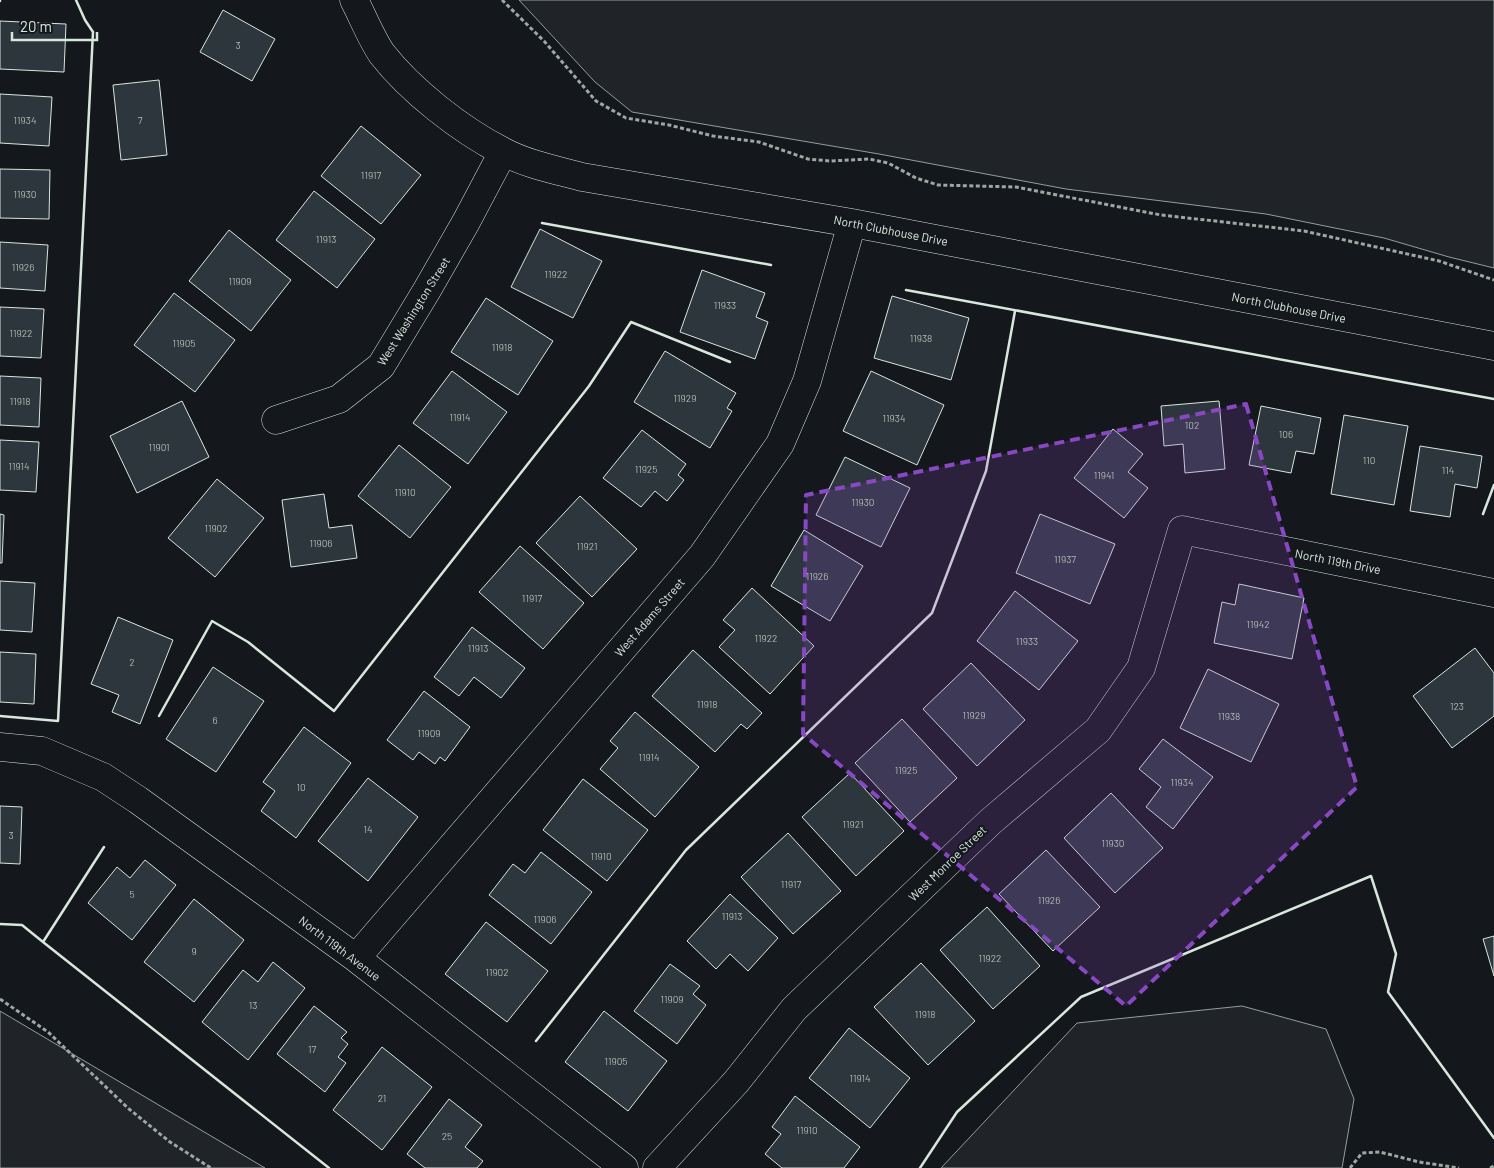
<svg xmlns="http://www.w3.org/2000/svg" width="1494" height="1168" font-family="Barlow,sans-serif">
  <rect width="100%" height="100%" fill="#14181c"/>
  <path fill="#202428" stroke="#939e99" d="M519,0H1494V268L1449,257L1384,238L1266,214L1066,189L879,154L632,112L595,82Z
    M1242,1006L1326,1029L1354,1099L1342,1168H941L1077,1023Z
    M0,1011L265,1168H0Z"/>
  <path fill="#2c363c" stroke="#d8e6dc" d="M223,10L275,39L252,81L200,52Z
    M0,21L66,24L64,72L0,69Z
    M159,80L167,155L121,160L113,85Z
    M0,94L52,97L49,146L0,143Z
    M361,126L421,175L381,224L321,176Z
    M0,169L50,170L49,219L0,218Z
    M314,191L375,239L337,288L276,240Z
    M540,229L602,261L573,318L511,287Z
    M229,230L291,280L251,331L189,281Z
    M0,242L48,245L45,291L0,288Z
    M702,270L765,293L756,317L768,322L755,359L680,332Z
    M174,293L235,340L195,392L134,345Z
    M892,296L969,318L951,380L874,358Z
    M486,298L553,341L518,395L451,352Z
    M0,307L44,309L41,358L0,356Z
    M665,351L736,393L727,408L732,411L710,448L634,402Z
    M452,371L507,412L468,464L413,423Z
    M871,371L944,405L917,465L843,431Z
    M0,376L41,378L39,427L0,425Z
    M182,401L209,457L137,493L110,436Z
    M1219,401L1225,469L1185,473L1183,444L1164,446L1161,406Z
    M1261,406L1321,418L1314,454L1296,451L1291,473L1249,465Z
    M1344,415L1408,426L1394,505L1331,494Z
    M1113,429L1143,454L1128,472L1148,488L1124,518L1074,478Z
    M642,430L686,464L678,475L684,480L667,501L655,491L641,507L603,478Z
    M0,440L39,442L36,492L0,490Z
    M399,445L451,487L410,538L358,496Z
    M1420,446L1482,456L1477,488L1455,484L1450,517L1410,511Z
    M845,457L910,488L881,547L816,515Z
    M217,479L264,518L215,577L168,538Z
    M324,494L329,528L352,525L357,558L291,567L282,500Z
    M580,496L637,549L592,597L536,543Z
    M0,514L4,515L2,563H0Z
    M1040,514L1115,544L1090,604L1016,573Z
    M804,530L863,566L830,621L771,586Z
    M520,546L584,603L543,649L479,592Z
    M0,581L35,583L32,632L0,630Z
    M1239,584L1304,598L1292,659L1214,643L1222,602L1235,605Z
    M752,588L814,646L770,694L719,647L735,630L723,620Z
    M1015,591L1078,641L1039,690L977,641Z
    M118,617L173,640L140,724L112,712L119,695L91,684Z
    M472,627L525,668L501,698L474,677L459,696L434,677Z
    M1475,648L1494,673V716L1452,748L1413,696Z
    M693,650L762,713L747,729L741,724L715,752L652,696Z
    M0,652L36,654L34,704L0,702Z
    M971,663L1025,720L977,766L923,709Z
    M213,667L264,701L216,772L166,739Z
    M1208,669L1279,704L1251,762L1180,728Z
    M424,691L470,727L445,761L440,757L435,764L419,752L413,760L387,740Z
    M635,712L699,767L655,817L600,769L618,748L610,741Z
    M902,719L957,778L910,822L855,763Z
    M304,727L351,763L296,838L261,811L275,791L263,782Z
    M1163,739L1213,777L1173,829L1146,807L1161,787L1139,769Z
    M850,773L904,831L856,876L802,817Z
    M368,778L418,817L368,881L318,841Z
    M583,779L648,830L607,881L543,830Z
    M1111,793L1163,848L1115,893L1064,838Z
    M0,806L22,807L20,864L0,863Z
    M788,833L841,891L793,934L741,877Z
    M1046,850L1100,907L1053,951L999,894Z
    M541,852L592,892L551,944L489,895L513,864L525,873Z
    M145,860L176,885L132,940L88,903L117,867L130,878Z
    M730,894L778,938L748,971L730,954L716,969L687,941Z
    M194,899L244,940L194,1002L144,962Z
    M987,907L1040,966L993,1009L940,950Z
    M486,922L548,971L507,1022L445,974Z
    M1494,936V976L1483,939Z
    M273,962L305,988L248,1060L202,1022L243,970L258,982Z
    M921,963L975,1021L928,1065L874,1007Z
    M670,964L700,986L693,994L706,1005L677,1044L634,1011Z
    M314,1006L347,1032L341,1038L348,1044L338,1057L346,1063L325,1092L277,1054Z
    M604,1011L667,1061L628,1111L565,1062Z
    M849,1028L910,1078L870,1128L809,1078Z
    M382,1047L432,1087L382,1150L333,1110Z
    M795,1096L860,1147L844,1168H782L765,1154L781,1134L772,1127Z
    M449,1099L482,1125L465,1147L483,1161L477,1168H425L407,1154Z"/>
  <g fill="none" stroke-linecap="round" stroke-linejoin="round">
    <g stroke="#d8e6dc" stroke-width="29">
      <path id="minor" d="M354,0C363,17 371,38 382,54C411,91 461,130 502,151C526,164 556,170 582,177L852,223L1494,346
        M276,420L339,399L381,366L427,290L466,222L503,152
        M0,747L42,751L103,777L138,800L356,958L624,1168
        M356,958L702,556L780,444L807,381L852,223
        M657,1168L736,1082L794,1009L990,822L1098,730L1141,668L1182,530L1494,593"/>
    </g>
    <path stroke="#9da8a2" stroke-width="3" stroke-dasharray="4 2.5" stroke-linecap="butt" d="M502,0L544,41L596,101L626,118L669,125L713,136L759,142L808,159L830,161L869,159L888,163L916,178L938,185L1016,187L1161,215L1304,231L1439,261L1494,280
      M0,999L48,1032L129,1109L170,1142L211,1168
      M1350,1168L1362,1153L1380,1152L1419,1162L1459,1168
      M1490,1168L1494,1166"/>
    <use href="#minor" stroke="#14181c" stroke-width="28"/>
    <path stroke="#d8e6dc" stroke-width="2.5" d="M0,1V0
      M542,223L771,265
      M906,290L1494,399
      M1483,514L1494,485
      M0,716L58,721L93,32L85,20L76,0
      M159,716L212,621L248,642L334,711L589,386L631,322L730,362
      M104,847L43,942L329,1168
      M0,924L22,925L43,942
      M536,1041L686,850L932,613L986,471L1015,311
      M920,1168L957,1112L1081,997L1371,876L1396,954L1388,992L1494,1138"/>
  </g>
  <path fill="#8948c3" fill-opacity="0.2" stroke="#8948c3" stroke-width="4" stroke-dasharray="10 6" stroke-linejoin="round" d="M1246,404L1357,787L1126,1006L803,734L806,495Z"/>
  <g text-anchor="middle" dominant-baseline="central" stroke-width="4" stroke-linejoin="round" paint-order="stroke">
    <g font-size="10" fill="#adbab4">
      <text x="238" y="45">3</text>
      <text x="25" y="120">11934</text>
      <text x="140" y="120">7</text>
      <text x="371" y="175">11917</text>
      <text x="25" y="194">11930</text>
      <text x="326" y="239">11913</text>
      <text x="23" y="267">11926</text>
      <text x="556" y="274">11922</text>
      <text x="240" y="281">11909</text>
      <text x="725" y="305">11933</text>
      <text x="21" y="333">11922</text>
      <text x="921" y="338">11938</text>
      <text x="184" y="343">11905</text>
      <text x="502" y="347">11918</text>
      <text x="685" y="398">11929</text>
      <text x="20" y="401">11918</text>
      <text x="460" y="417">11914</text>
      <text x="894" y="418">11934</text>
      <text x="1192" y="425">102</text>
      <text x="1286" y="434">106</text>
      <text x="159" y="447">11901</text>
      <text x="1369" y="460">110</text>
      <text x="19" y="466">11914</text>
      <text x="646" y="469">11925</text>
      <text x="1448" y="470">114</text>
      <text x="1104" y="475">11941</text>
      <text x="405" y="492">11910</text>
      <text x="863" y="502">11930</text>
      <text x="216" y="528">11902</text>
      <text x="321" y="543">11906</text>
      <text x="587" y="546">11921</text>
      <text x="1065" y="559">11937</text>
      <text x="817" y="576">11926</text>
      <text x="532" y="598">11917</text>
      <text x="1258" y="624">11942</text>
      <text x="766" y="638">11922</text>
      <text x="1027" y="641">11933</text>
      <text x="478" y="648">11913</text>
      <text x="132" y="662">2</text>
      <text x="707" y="704">11918</text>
      <text x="1457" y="706">123</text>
      <text x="974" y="715">11929</text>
      <text x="1229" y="716">11938</text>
      <text x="215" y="720">6</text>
      <text x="429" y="733">11909</text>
      <text x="649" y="757">11914</text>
      <text x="906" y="770">11925</text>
      <text x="1182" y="782">11934</text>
      <text x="301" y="787">10</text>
      <text x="853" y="824">11921</text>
      <text x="368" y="829">14</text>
      <text x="11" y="835">3</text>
      <text x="1113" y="843">11930</text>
      <text x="601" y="856">11910</text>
      <text x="791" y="884">11917</text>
      <text x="132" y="894">5</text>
      <text x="1049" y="900">11926</text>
      <text x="732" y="916">11913</text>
      <text x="545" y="919">11906</text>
      <text x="194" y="951">9</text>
      <text x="990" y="958">11922</text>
      <text x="497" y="972">11902</text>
      <text x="672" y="999">11909</text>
      <text x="253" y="1005">13</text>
      <text x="925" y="1014">11918</text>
      <text x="312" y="1049">17</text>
      <text x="616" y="1061">11905</text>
      <text x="860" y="1078">11914</text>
      <text x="382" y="1098">21</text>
      <text x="807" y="1130">11910</text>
      <text x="447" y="1136">25</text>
    </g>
    <g font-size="12" fill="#d8e6dc" stroke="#14181c">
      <text transform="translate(891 230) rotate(11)">North Clubhouse Drive</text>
      <text transform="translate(1289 307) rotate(11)">North Clubhouse Drive</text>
      <text transform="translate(413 311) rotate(-58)">West Washington Street</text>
      <text transform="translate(1338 561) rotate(11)">North 119th Drive</text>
      <text transform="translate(649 617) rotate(-49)">West Adams Street</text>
      <text transform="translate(947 863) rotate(-44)">West Monroe Street</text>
      <text transform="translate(340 948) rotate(37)">North 119th Avenue</text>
    </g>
  </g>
  <path d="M12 32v8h85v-8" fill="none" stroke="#d8e6dc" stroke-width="2.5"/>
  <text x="20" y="32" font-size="15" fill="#d8e6dc" stroke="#14181c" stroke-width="4" paint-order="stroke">20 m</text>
</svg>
